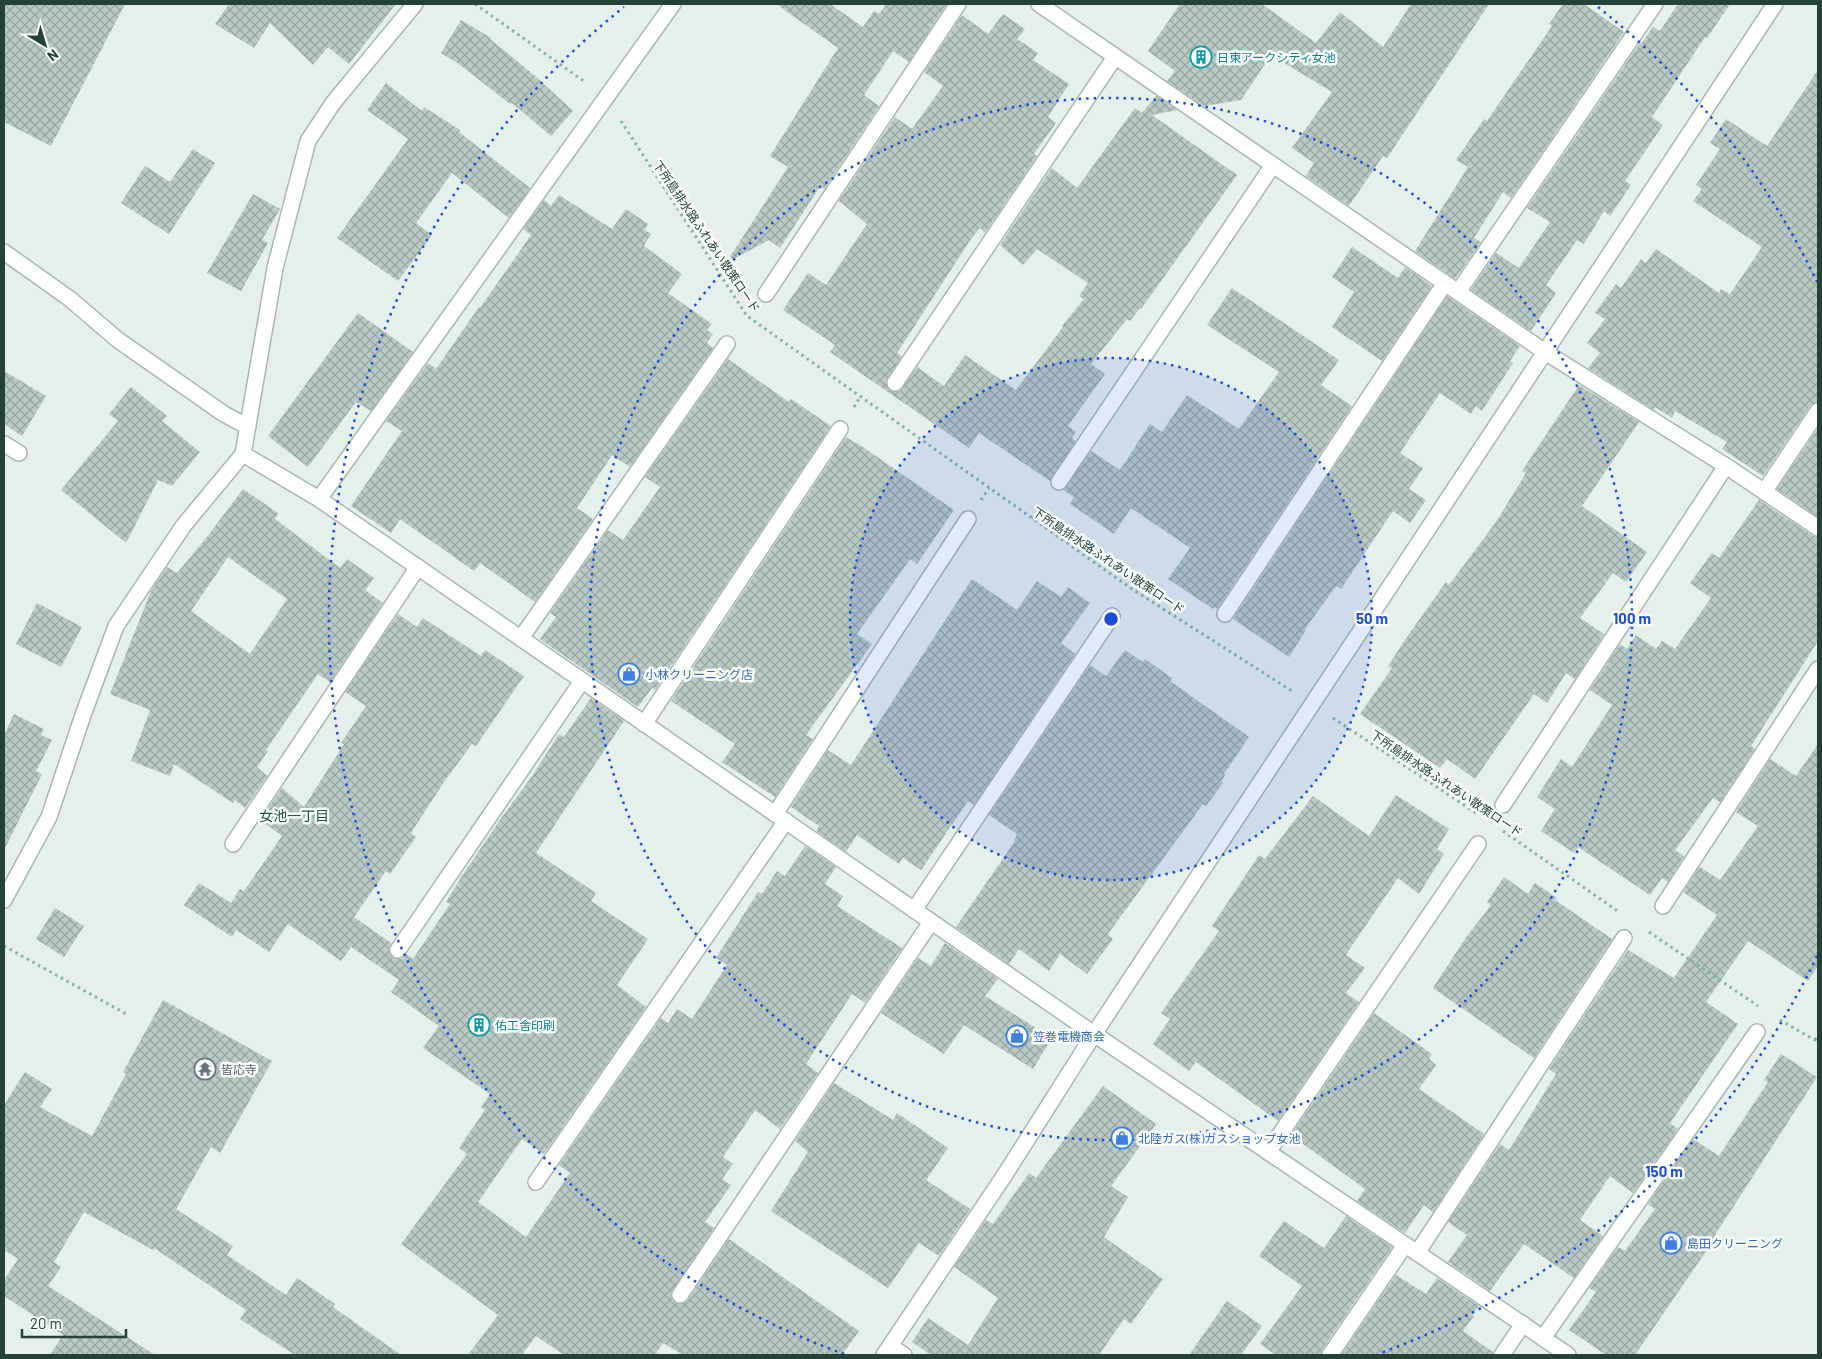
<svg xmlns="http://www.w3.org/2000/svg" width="1822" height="1359" font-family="Barlow,'Noto Sans JP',sans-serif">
  <defs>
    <pattern id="building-cross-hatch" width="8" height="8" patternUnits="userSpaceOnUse" patternTransform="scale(1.25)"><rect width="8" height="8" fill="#bbcac4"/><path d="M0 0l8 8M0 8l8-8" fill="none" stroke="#98a6a0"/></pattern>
  </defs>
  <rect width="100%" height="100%" fill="#e6efeb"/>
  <path fill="url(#building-cross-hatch)" fill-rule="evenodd" d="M4,4H125L51,146L4,122Z
    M229,4H396L349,64L328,47L313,65L270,23L254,48L215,24Z
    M776,4H830L863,27L874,11L879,14L886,4L946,5L909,62L893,51L864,95L879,106L824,189L821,185L780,248L769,240L726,263L788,167L770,156L838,48Z
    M1180,4H1262L1316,43L1340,12L1383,47L1411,4H1489L1387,158L1383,156L1349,206L1306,176L1314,163L1292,148L1332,92L1271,55L1241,100L1204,106L1167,81L1175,71L1148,51Z
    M1563,4H1584L1624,32L1511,198L1503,192L1474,238L1481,242L1455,279L1415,251L1468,167L1456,160L1484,119L1487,121L1552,26L1549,24Z
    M1678,4H1730L1707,38L1705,37L1652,117L1663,125L1625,181L1631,185L1610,216L1604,211L1584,244L1577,240L1546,285L1556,293L1531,331L1471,290L1496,253L1519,268L1550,222L1527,208L1640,43L1641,44L1653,27L1660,31Z
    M1003,14L1025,29L1017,39L1038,53L1033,60L1069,84L1048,117L1056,123L1034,154L1037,156L985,233L980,228L971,239L897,353L902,356L886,382L889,390L895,392L900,391L917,367L944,386L965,355L1016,390L1063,327L1062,326L1084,299L1079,296L1088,283L1037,249L1023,265L1000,245L1052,168L1077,188L1135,108L1142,113L1156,96L1177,110L1152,115L1237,175L1141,309L1140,308L1130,321L1127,319L1091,364L1105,374L1068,426L1076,432L1072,438L1076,441L1050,481L979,433L969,448L830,352L835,345L783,310L808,273L826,285L867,224L839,201L895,117L912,129L943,86L924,72L962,15L988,34Z
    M461,20L491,38L490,39L534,75L573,111L551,136L512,103L510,104L459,64L441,53Z
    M1818,70V402L1810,406L1763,476L1722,449L1727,442L1675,411L1672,418L1655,407L1654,410L1588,368L1600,353L1587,343L1605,319L1595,313L1616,284L1621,288L1641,259L1646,263L1656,249L1719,293L1721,289L1730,294L1762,247L1693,201L1702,189L1696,185L1720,149L1710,143L1726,119L1767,146Z
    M386,83L422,111L424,107L460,130L459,132L530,188L509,218L452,173L416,223L432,235L398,281L337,238L408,139L367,110Z
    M193,149L215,163L169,234L121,203L145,166L170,182Z
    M253,194L280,209L262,240L268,243L241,291L207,273Z
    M559,195L612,229L626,209L648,224L645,230L651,234L644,246L682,274L668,293L712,324L707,330L713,334L707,343L713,348L630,467L612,455L577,508L593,519L535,602L480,563L474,571L400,519L391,533L351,506L402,431L386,421L428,363L436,369L479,307L480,308L531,235L523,229L544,200L551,206Z
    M1352,247L1398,278L1405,267L1432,286L1382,361L1332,327L1354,292L1332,277Z
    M1232,288L1339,360L1321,385L1352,406L1217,609L1214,607L1213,609L1168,579L1190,548L1131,508L1114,534L1070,504L1074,497L1063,490L1091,451L1120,470L1150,424L1162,432L1187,395L1239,429L1279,372L1207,325Z
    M1447,296L1520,346L1510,361L1513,363L1482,411L1476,406L1471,414L1440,393L1400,453L1423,468L1409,489L1426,500L1410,523L1393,511L1341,589L1336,586L1305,629L1306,630L1289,657L1233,619Z
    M358,313L413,352L371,411L356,402L308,467L268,436Z
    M728,359L789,402L791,399L831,426L655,690L652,688L638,707L540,639L556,617L550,613L608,530L623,540L660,487L645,477Z
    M4,371L46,396L22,436L4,424Z
    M1579,385L1639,422L1582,506L1647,552L1626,582L1613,573L1580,618L1604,634L1575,679L1566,673L1547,703L1534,694L1475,779L1447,759L1440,768L1360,714L1392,668L1388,666L1409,634L1446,582L1449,585L1496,522L1526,473L1522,471Z
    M131,387L167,416L162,421L200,452L172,486L158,480L126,543L61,490L118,421L109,414Z
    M1818,428V517L1777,489Z
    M846,437L857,444V443L954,510L917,564L910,559L857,634L872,644L806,735L813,739L775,797L722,762L735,744L671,701Z
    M243,489L278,513L275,519L340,568L347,559L374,578L365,590L383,603L330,682L318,674L266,750L268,751L257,767L267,776L245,808L235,800L233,803L174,764L170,776L131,761L150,710L110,694L151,591L167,567L177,573L207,537ZM228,557L287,599L250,654L191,611Z
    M1759,500L1813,536L1818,537V641L1751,746L1755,749L1720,802L1713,798L1675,850L1684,856L1668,882L1662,878L1650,895L1578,847L1574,853L1541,831L1555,809L1537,797L1561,759L1572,767L1612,705L1590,690L1620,644L1627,649L1636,635L1656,649L1662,641L1675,649L1711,598L1690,583L1712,553L1719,558Z
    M972,579L1017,610L1037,581L1061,597L1068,587L1090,603L1061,643L1075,654L974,805L968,801L921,870L903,858L899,864L857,835L846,852L816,831L819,826L791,807L828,750L851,765Z
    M37,603L82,627L61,667L16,644Z
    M398,614L417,627L423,618L481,656L485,650L524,676L476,746L472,744L444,782L411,833L416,837L390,874L386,871L354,917L391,943L389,950L393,958L402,959L407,954L413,959L450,904L446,902L462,876L502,817L533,775L559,734L564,737L591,698L624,721L536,853L596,893L591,901L648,939L617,985L646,1007L544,1154L522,1139L478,1202L526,1237L570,1173L559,1165L661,1018L668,1023L677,1009L692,1019L727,965L716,958L758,892L762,894L777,871L785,876L805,846L836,867L825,884L843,896L837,906L902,948L865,1003L852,994L806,1064L818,1073L780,1129L755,1110L723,1157L733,1164L722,1179L731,1185L705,1222L714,1228L671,1294L672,1300L675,1303L680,1304L687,1301L729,1239L859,1331L842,1355H683L663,1343L655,1355H564L536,1336L522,1355H468L498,1315L401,1244L467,1154L459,1148L485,1110L481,1107L490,1094L423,1048L439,1026L391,992L399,980L351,947L341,961L288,924L269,952L236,930L232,937L184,905L199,883L231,903L240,889L244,891L282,836L260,820L282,788L304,807L344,744L341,743L366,706L345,692Z
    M1125,650L1143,662L1145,659L1172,678L1170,681L1249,737L1224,774L1225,775L1221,782L1223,783L1206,806L1203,804L1108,934L1113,939L1087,974L1060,954L1049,971L1019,949L1009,964L956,927L1015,841L1014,840L1017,834L989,815L1090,665L1106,676Z
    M14,714L44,729L41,735L52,740L36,771L42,774L4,850V735Z
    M1818,744V966L1808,981L1748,941L1706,1002L1738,1024L1670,1123L1678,1129L1633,1193L1610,1176L1580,1220L1603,1236L1574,1278L1524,1244L1490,1291L1448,1262L1467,1235L1448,1222L1500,1144L1509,1150L1556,1074L1549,1069L1628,950L1674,978L1717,915L1683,892L1700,867L1720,880L1758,826L1736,812L1770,759L1796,776Z
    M1396,795L1449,829L1437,849L1444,854L1419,894L1398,878L1349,950L1346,955L1365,968L1346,993L1359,1002L1278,1121L1196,1062L1189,1071L1153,1044L1170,1019L1161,1013L1219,931L1212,926L1259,855L1265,859L1313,796L1369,836Z
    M1504,877L1528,894L1535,883L1557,898L1555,900L1612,939L1534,1058L1433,988L1465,939L1491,905L1487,902Z
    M55,908L84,926L64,957L36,939Z
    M945,943L998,979L985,996L1052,1038L1033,1069L964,1025L944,1054L881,1013L918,958L931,966Z
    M163,1000L272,1061L220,1153L211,1147L176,1209L233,1246L227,1255L286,1295L297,1278L335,1304L333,1307L401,1355H295L240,1319L246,1310L154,1248L153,1250L84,1212L54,1262L61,1267L48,1286L155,1355H50L63,1335L4,1296V1280L18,1259L4,1250V1105L25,1072L52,1089L40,1107L92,1136L126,1074L123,1072Z
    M1374,1013L1432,1054L1429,1059L1436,1065L1419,1089L1484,1134L1433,1212L1424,1205L1405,1233L1357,1201L1365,1189L1299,1141L1301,1139L1293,1132Z
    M1781,1054L1817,1077L1706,1249L1707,1250L1635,1355H1606L1569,1330L1596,1292L1589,1288L1618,1247L1625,1251L1655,1209L1648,1204L1693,1139L1719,1156L1768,1082L1764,1080Z
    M834,1083L893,1120L897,1113L948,1148L926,1180L970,1209L939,1256L919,1243L888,1288L771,1211L808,1152L795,1141Z
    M1103,1086L1156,1124L1111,1186L1128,1197L1104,1237L1163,1279L1131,1324L1124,1319L1099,1355H931L912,1342L928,1318L968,1345L998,1298L954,1267L986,1220L993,1224L1029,1173L1036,1178Z
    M1346,1216L1392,1247L1322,1350L1321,1355H1276L1260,1344L1302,1286L1259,1256L1284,1221L1324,1248Z
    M1396,1275L1426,1294L1437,1278L1479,1306L1472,1315L1474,1316L1463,1331L1493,1352V1355H1341Z
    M1227,1301L1262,1326L1241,1355H1189Z"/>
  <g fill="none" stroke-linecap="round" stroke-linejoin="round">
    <g stroke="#a8b8b2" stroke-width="18">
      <path id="lane" d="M1458,292L1655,4
        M766,294L958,4
        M895,383L1115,57
        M4,444L19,453
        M1059,482L1273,165
        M1764,492L1818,411
        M1225,614L1445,283
        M521,638L727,344
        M644,724L840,429
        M1503,805L1726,466
        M775,814L968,519
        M233,844L418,567
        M1663,906L1818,669
        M914,910L1112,616
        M398,950L582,681
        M1094,1034L1545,352
        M1268,1152L1478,844
        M536,1182L786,821
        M1417,1253L1624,938
        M680,1295L931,922
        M1543,1338L1757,1032
        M890,1346L904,1355
        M1330,1355L1405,1245
        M1502,1355L1523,1324"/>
    </g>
    <g stroke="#a8b8b2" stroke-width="18">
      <path id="street" d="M1039,4L1545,352L1726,466L1818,528
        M4,252L70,299L118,340L224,414L248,427
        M1545,352L1775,4
        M243,454L319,499L1094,1034L1568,1355
        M319,499L673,4
        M4,900L49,817L83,715L116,626L184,525L243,454L275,268L308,141L333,103L415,4
        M884,1355L1006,1173L1094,1034"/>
    </g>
    <path stroke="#86b3a5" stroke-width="3" stroke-dasharray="2.5 4" stroke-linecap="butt" d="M475,4L585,82
      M621,121L747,316L1132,589L1292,691
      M854,407L860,397
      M981,500L989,488
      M1033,519L1044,503
      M1333,718L1479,815
      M1503,831L1619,912
      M1649,932L1758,1006
      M4,946L128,1015
      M1780,1020L1818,1042
      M1815,1040L1818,1036"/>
    <use href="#lane" stroke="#fff" stroke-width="15"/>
    <use href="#street" stroke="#fff" stroke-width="15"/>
  </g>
  <circle cx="1111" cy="619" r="261" fill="#1d4ed8" fill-opacity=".12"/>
  <g fill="none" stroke="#1d4ed8" stroke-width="2.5" stroke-dasharray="2.5 5">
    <circle cx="1111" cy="619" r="261"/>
    <circle cx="1111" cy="619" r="521"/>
    <path d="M1817 956A782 782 0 0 1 1378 1354M844 1354A782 782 0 0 1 624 7M1598 7A782 782 0 0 1 1817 282"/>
  </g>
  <defs>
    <g id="building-ring" transform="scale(1.125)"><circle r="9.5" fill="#f7fbf9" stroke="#0f9aa8" stroke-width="1.5"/><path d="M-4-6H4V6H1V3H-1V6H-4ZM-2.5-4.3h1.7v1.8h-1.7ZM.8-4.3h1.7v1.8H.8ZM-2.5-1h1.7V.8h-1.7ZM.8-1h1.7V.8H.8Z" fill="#0f9aa8"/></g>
    <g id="shop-ring" transform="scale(1.125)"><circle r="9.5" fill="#f7fbf9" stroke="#3f7fe0" stroke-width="1.5"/><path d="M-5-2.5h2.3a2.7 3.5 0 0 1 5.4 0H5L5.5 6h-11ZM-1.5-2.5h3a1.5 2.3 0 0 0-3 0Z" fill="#3f7fe0"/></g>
    <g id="temple-ring" transform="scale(1.125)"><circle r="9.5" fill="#f7fbf9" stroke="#6b7280" stroke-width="1.5"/><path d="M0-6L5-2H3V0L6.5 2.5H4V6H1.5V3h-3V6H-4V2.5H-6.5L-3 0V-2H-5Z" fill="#6b7280"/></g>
  </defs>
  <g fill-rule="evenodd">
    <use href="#building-ring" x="1201" y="57"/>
    <use href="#shop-ring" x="629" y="674"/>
    <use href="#building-ring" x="479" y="1025"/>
    <use href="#shop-ring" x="1017" y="1036"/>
    <use href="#temple-ring" x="205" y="1069"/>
    <use href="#shop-ring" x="1122" y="1138"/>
    <use href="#shop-ring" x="1671" y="1243"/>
  </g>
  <g text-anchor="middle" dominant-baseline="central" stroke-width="5" stroke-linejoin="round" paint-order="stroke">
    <g font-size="12" fill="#0d838f" stroke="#f7fbf9" text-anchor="start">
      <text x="1217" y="57">日東アークシティ女池</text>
      <text x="495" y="1025">佑工舎印刷</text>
    </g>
    <g font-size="12" fill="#24423a" stroke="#f7fbf9">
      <text transform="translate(707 236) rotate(56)">下所島排水路ふれあい散策ロード</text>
      <text transform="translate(1109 560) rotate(34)">下所島排水路ふれあい散策ロード</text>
      <text transform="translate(1447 783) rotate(34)">下所島排水路ふれあい散策ロード</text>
    </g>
    <g font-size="12" fill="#366cbe" stroke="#f7fbf9" text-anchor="start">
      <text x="645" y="674">小林クリーニング店</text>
      <text x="1033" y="1036">笠巻電機商会</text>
      <text x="1138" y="1138">北陸ガス(株)ガスショップ女池</text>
      <text x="1687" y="1243">島田クリーニング</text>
    </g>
    <g font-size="12" fill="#5b616d" stroke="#f7fbf9" text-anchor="start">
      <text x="221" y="1069">皆応寺</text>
    </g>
    <g font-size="14" fill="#1f5548" stroke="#f7fbf9">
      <text x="294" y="815">女池一丁目</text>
    </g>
  </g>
  <circle cx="1111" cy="619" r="8" fill="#1d4ed8" stroke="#f7fbf9" stroke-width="2.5"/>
  <g font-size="15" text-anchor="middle" font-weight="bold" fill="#1d4ed8" stroke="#f7fbf9" stroke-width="5" stroke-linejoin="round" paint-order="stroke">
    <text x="1372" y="624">50 m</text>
    <text x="1632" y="624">100 m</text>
    <text x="1664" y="1177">150 m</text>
  </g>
  <rect width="1822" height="1359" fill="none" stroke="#24423a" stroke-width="10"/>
  <g transform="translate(45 45) rotate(142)" stroke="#f7fbf9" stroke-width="4" paint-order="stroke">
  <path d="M0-4L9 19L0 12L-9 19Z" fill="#24423a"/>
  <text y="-8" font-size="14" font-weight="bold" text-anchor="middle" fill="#24423a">N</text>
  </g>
  <path d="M22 1329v8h104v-8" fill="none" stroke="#24423a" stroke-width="2.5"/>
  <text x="30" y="1329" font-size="15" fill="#24423a" stroke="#f7fbf9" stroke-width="4" paint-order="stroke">20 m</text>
</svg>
